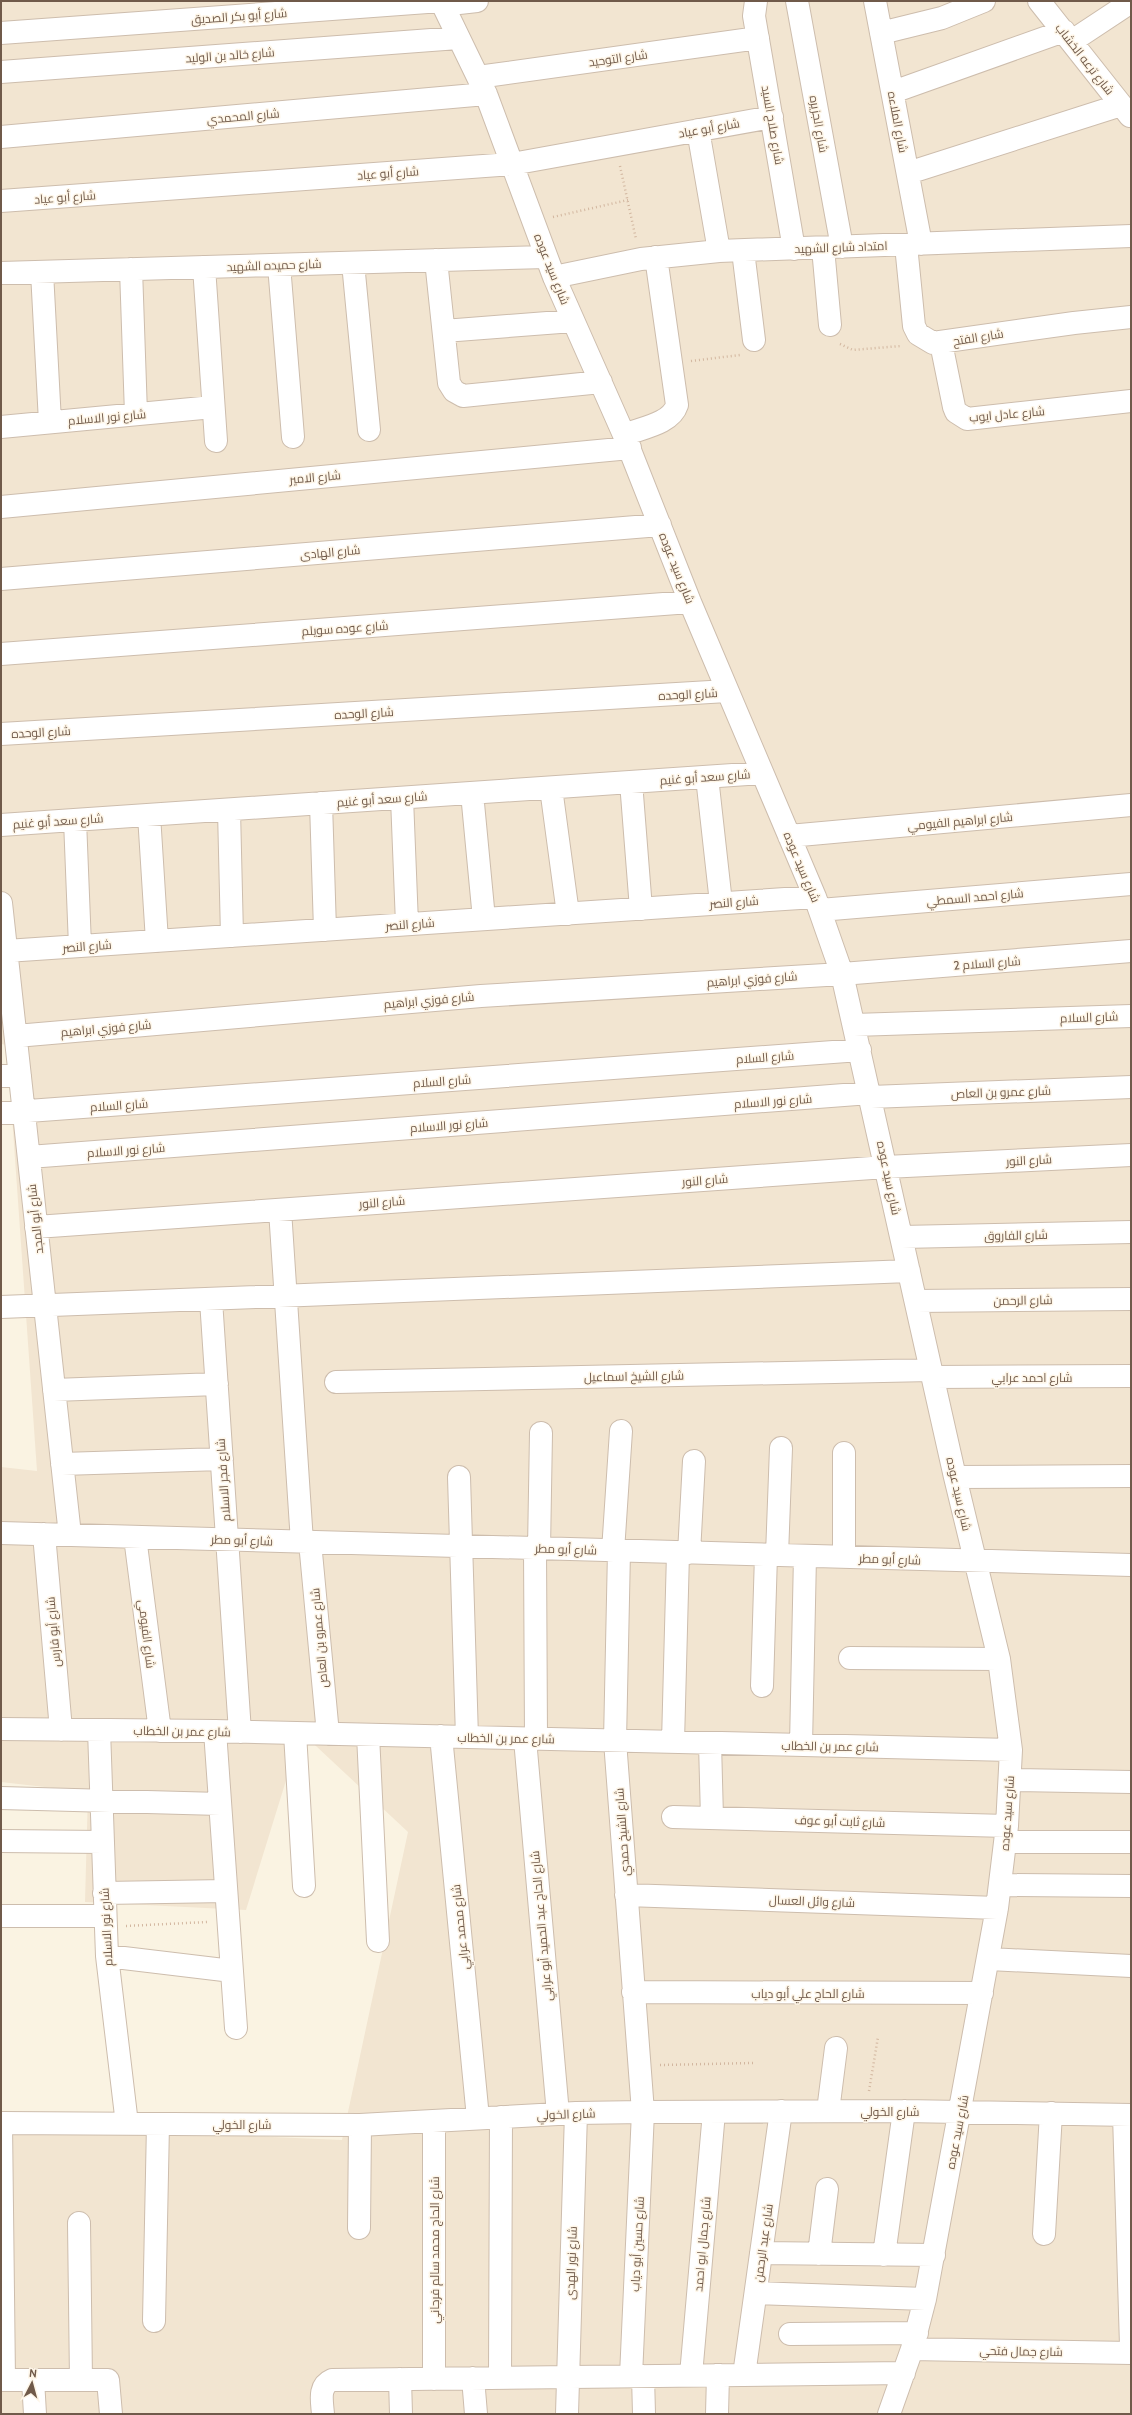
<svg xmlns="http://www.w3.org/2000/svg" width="1132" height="2415" font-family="Cabin,Cairo,sans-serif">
  <rect width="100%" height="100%" fill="#faf3e2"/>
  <path fill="#f2e5d1" d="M1,1H1131V2414H1V2125L342,2140L408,1832L301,1732L246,1910L85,1902L88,1792L1,1782V1467L37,1471L7,1045L1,1044Z"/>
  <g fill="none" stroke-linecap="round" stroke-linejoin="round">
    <g stroke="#cdbdad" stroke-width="24">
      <path id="minor" d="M441,1L486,94L554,277L624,435L690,602L815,897L842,974L955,1477L999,1659L1011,1750L1007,1826L997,1908L925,2299L912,2349L889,2414
        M756,1L754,16L794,249
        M797,1L842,247
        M875,1L921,244
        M1039,1L1130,116
        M1,33L441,1L459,3L477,1
        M881,33L942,18L984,1
        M1072,41L1131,2
        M1,72L458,38
        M478,77L758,38
        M893,92L1064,31
        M698,130L719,251
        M1,137L486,94
        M908,173L1121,105
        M1,201L512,164L772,117
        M906,245L914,326L918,334L933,343L1074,323L1131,317
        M823,248L830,325
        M743,251L754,340
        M436,260L449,383L454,391L463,396L601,382
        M353,263L369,430
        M279,265L293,437
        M204,267L216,441
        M131,269L136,414
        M42,272L50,422
        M1,273L546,257
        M554,277L641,259L719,251L1131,236
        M444,331L573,321
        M941,343L954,407L956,412L967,419L1131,401
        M1,427L213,407
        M624,435C641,428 671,424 677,405L656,257
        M1,507L630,448
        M1,579L660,525
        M1,654L690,602
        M1,734L727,691
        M707,777L721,903
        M631,782L641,909
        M551,788L568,914
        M472,793L484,919
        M402,798L407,924
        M321,803L325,930
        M229,810L232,936
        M149,815L157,941
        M75,820L80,946
        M1,825L762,773
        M789,836L1131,805
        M1,903L70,1535
        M820,910L1131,884
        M6,951L815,897
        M854,1025L1131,1016
        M16,1036L481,996L842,974L1131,951
        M1,1076H20
        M871,1097L1131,1087
        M1,1113L860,1050
        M29,1157L870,1093
        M280,1210L302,1542
        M36,1227L886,1167L1131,1155
        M902,1237L1131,1232
        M211,1300L240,1732
        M916,1301L1131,1299
        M1,1307L909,1271
        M933,1377L1131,1376
        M336,1382L931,1370
        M54,1390L217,1384
        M62,1464L222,1459
        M459,1477L467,1737
        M955,1477L1131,1476
        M1,1533L1131,1565
        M44,1534L61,1730
        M135,1537L160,1731
        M310,1542L328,1734
        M535,1548L536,1739
        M539,1549L541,1433
        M613,1551L621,1431
        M619,1551L615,1741L643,2112L631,2376
        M689,1553L694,1461
        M777,1555L781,1448
        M844,1557V1453
        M850,1658L999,1659
        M762,1686L766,1555
        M1,1729L215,1731L1011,1750
        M99,1730L107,1956L127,2124
        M215,1731L236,2028
        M295,1733L304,1886
        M368,1735L378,1941
        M441,1736L478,2118
        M525,1739L558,2114
        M673,1742L678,1553
        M710,1743L712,1818
        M801,1745L805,1556
        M1010,1780L1131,1782
        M1,1798L220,1804
        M673,1817L1007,1826
        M1,1841L103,1842
        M1006,1842H1131
        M1001,1885L1131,1886
        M104,1893L226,1891
        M626,1895L997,1908
        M1,1916H105
        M107,1956L232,1971
        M989,1959L1131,1966
        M633,1992L982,1993
        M828,2111L836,2048
        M1124,2115L1131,2346
        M1,2123L360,2125L576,2113L643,2112L904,2111L1131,2115
        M1,2123L4,2380
        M79,2223L81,2380
        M359,2228L360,2125
        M1044,2234L1051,2113
        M761,2253L934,2255
        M819,2254L827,2189
        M884,2255L904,2111
        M756,2293L925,2299
        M154,2321L158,2124
        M790,2334L917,2333
        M912,2349L1131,2353
        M691,2375L714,2112
        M744,2375L781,2111
        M643,2376L644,2414
        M473,2378L476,2414
        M500,2378L501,2117
        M400,2379L401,2414
        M434,2379V2121
        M1,2380H108L111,2414
        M33,2380L35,2414
        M323,2414C322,2401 318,2386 332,2380L904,2373
        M567,2414L576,2113
        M717,2414L718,2375"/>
    </g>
    <path stroke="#d2b69f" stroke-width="2.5" stroke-dasharray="1 3" stroke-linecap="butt" d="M620,166L636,239
      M553,217L628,200
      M840,344L853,350L901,346
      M691,361L740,355
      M126,1926L207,1922
      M660,2065L753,2063
      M869,2091L878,2037"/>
    <use href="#minor" stroke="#fff" stroke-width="22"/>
  </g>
  <g text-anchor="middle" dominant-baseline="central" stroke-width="3" stroke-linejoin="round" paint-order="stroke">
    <g font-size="12" fill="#705a4a" stroke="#fef6e8">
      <text transform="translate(239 16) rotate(-4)">شارع أبو بكر الصديق</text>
      <text transform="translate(230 55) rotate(-4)">شارع خالد بن الوليد</text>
      <text transform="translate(618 58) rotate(-8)">شارع التوحيد</text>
      <text transform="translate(1085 59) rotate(52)">شارع ترعه الخشاب</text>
      <text transform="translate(243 116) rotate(-5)">شارع المحمدي</text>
      <text transform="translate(898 122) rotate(79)">شارع الملاءه</text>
      <text transform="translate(819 124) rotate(80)">شارع الجزيره</text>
      <text transform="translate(773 125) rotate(80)">شارع صلاح السيد</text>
      <text transform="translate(709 128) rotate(-10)">شارع أبو عياد</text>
      <text transform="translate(388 173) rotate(-4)">شارع أبو عياد</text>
      <text transform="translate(65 197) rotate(-4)">شارع أبو عياد</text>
      <text transform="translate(841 247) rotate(-2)">امتداد شارع الشهيد</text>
      <text transform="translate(274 265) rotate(-2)">شارع حميده الشهيد</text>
      <text transform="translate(552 269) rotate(68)">شارع سيد عوده</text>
      <text transform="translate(978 337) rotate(-9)">شارع الفتح</text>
      <text transform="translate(1007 414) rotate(-5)">شارع عادل ايوب</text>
      <text transform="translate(107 417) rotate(-5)">شارع نور الاسلام</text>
      <text transform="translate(315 477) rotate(-5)">شارع الامير</text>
      <text transform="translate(330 552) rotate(-5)">شارع الهادى</text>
      <text transform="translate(677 568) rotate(68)">شارع سيد عوده</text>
      <text transform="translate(345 628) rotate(-4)">شارع عوده سويلم</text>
      <text transform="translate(688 694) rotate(-3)">شارع الوحده</text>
      <text transform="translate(364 713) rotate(-3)">شارع الوحده</text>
      <text transform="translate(41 732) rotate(-3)">شارع الوحده</text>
      <text transform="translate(705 777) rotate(-4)">شارع سعد أبو غنيم</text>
      <text transform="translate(382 799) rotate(-4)">شارع سعد أبو غنيم</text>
      <text transform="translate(58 821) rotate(-4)">شارع سعد أبو غنيم</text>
      <text transform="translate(960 821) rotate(-5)">شارع ابراهيم الفيومي</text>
      <text transform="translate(802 867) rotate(67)">شارع سيد عوده</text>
      <text transform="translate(975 897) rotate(-5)">شارع احمد السمطي</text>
      <text transform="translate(734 902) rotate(-4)">شارع النصر</text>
      <text transform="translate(410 924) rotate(-4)">شارع النصر</text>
      <text transform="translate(87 946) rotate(-4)">شارع النصر</text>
      <text transform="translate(987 963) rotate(-4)">شارع السلام 2</text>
      <text transform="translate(752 979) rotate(-4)">شارع فوزي ابراهيم</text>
      <text transform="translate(429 1000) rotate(-5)">شارع فوزي ابراهيم</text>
      <text transform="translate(1089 1017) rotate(-2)">شارع السلام</text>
      <text transform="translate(106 1028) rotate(-5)">شارع فوزي ابراهيم</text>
      <text transform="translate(765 1057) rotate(-4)">شارع السلام</text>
      <text transform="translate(442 1081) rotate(-4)">شارع السلام</text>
      <text transform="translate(1001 1092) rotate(-2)">شارع عمرو بن العاص</text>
      <text transform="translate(773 1101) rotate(-4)">شارع نور الاسلام</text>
      <text transform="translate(119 1105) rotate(-4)">شارع السلام</text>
      <text transform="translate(449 1125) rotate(-4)">شارع نور الاسلام</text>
      <text transform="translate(126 1150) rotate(-4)">شارع نور الاسلام</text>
      <text transform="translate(1029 1160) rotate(-3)">شارع النور</text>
      <text transform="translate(889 1178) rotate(78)">شارع سيد عوده</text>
      <text transform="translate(705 1180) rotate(-4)">شارع النور</text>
      <text transform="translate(382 1202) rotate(-4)">شارع النور</text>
      <text transform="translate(35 1219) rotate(-96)">شارع أبو المجد</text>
      <text transform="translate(1016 1235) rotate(-1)">شارع الفاروق</text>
      <text transform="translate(1023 1300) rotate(-1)">شارع الرحمن</text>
      <text transform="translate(634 1376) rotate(-1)">شارع الشيخ اسماعيل</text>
      <text x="1032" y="1377">شارع احمد عرابي</text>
      <text transform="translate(223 1480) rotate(-94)">شارع فجر الاسلام</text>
      <text transform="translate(959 1494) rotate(77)">شارع سيد عوده</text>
      <text transform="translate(242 1540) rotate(2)">شارع أبو مطر</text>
      <text transform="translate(566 1549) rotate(2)">شارع أبو مطر</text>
      <text transform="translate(890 1559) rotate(2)">شارع أبو مطر</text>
      <text transform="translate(53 1632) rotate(-95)">شارع أبو فارس</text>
      <text transform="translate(147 1634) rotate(83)">شارع الفيومي</text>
      <text transform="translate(319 1638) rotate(-95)">شارع عمرو بن العاص</text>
      <text transform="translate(182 1731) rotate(1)">شارع عمر بن الخطاب</text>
      <text transform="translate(506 1738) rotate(1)">شارع عمر بن الخطاب</text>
      <text transform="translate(830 1746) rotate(1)">شارع عمر بن الخطاب</text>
      <text transform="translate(1007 1813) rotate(-86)">شارع سيد عوده</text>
      <text transform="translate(840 1821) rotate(2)">شارع ثابت أبو عوف</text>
      <text transform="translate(622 1832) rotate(-94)">شارع الشيخ حمدي</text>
      <text transform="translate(812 1901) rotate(2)">شارع وائل العسال</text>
      <text transform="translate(541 1926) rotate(-95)">شارع الحاج عبد الحميد أبو عرابي</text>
      <text transform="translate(106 1927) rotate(-93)">شارع نور الاسلام</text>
      <text transform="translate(460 1927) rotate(-96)">شارع محمد عرابي</text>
      <text x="808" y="1993">شارع الحاج علي أبو دياب</text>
      <text x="890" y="2111">شارع الخولي</text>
      <text transform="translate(566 2114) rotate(-2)">شارع الخولي</text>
      <text x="242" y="2124">شارع الخولي</text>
      <text transform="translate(957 2132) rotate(-79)">شارع سيد عوده</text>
      <text transform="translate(763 2243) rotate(-82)">شارع عبد الرحمن</text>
      <text transform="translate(637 2244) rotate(-87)">شارع حسين أبو دياب</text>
      <text transform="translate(702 2244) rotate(-85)">شارع جمال ابو احمد</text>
      <text transform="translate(434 2250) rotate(-90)">شارع الحاج محمد سالم فرجاني</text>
      <text transform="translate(571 2263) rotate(-88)">شارع نور الهدى</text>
      <text transform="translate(1021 2351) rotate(1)">شارع جمال فتحي</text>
    </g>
  </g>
  <rect width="1132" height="2415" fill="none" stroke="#705a4a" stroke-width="4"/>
  <g transform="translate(32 2383) rotate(6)" stroke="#fef6e8" stroke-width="3" paint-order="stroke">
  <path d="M0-3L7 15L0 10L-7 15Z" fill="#705a4a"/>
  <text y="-6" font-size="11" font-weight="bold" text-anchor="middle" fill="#705a4a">N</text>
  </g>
</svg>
